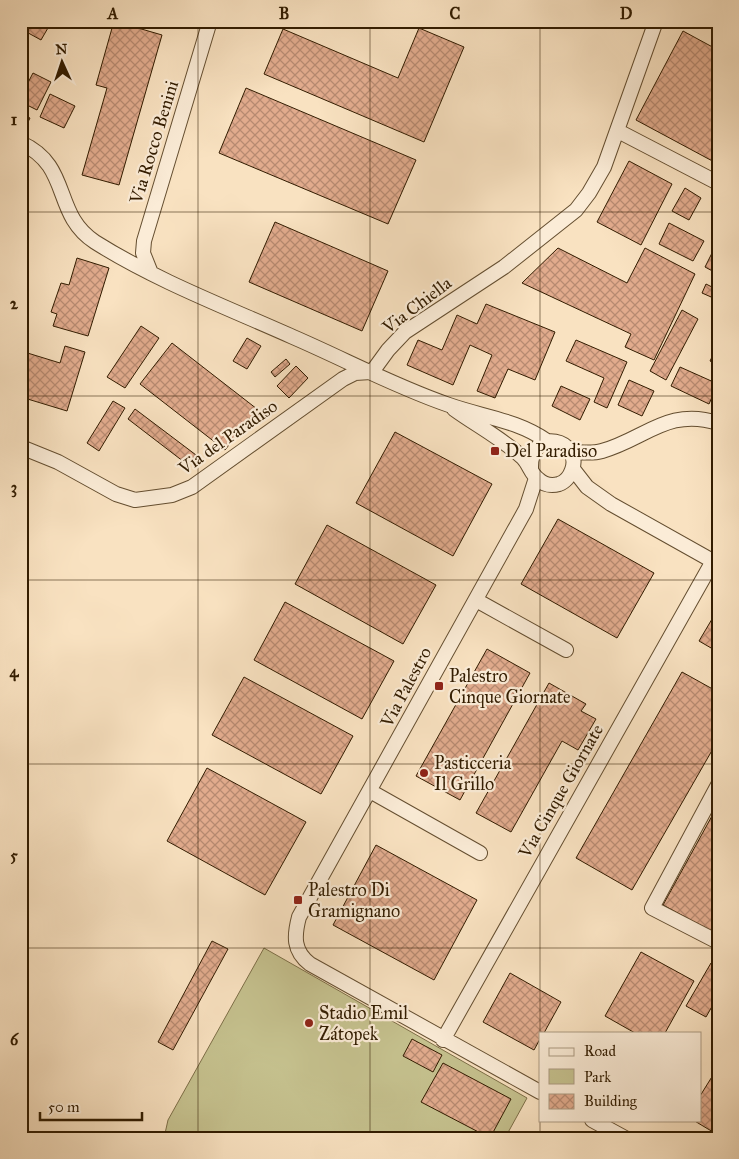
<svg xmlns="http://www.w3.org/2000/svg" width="739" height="1159" font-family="'IM FELL Great Primer',serif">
  <defs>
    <pattern id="building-cross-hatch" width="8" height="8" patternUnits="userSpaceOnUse" patternTransform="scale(1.25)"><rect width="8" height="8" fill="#e1ab8d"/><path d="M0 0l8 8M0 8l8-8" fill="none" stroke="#b78a71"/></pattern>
  </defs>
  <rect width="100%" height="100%" fill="#f9e2c1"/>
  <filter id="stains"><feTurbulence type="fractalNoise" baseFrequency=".004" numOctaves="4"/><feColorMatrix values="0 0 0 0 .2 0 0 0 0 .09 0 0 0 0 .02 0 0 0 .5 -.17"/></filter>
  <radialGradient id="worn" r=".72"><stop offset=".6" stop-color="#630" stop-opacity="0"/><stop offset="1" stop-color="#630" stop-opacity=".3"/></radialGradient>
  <path fill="#c5c18e" stroke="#7c6e47" d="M264,948L527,1098L505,1138H164L168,1120Z"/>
  <path fill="url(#building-cross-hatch)" stroke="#321c00" d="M21,21H52L41,40L21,29Z
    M114,21L162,35L119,185L82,175L107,88L96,85Z
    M419,28L464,47L424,142L264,74L283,29L398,78Z
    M683,31L718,50V164L636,120Z
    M33,73L51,82L37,110L21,102V96Z
    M246,88L416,160L388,224L219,153Z
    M50,94L75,106L64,128L40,117Z
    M21,114L30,118L23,132L21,131Z
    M629,161L672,184L641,245L597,222Z
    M685,188L701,198L689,220L672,211Z
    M275,222L388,271L362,331L249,282Z
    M669,223L704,241L693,261L659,244Z
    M717,243H718V274L705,267Z
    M558,248L627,283L645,248L695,274L654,360L625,347L631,334L522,283Z
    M77,258L109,268L88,336L53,326L57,314L51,312L61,283L69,285Z
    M706,284L718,290V300L702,293Z
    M486,304L555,332L535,380L508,369L495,398L477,391L492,355L470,345L453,385L407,365L418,340L442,350L457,315L477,324Z
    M682,310L698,319L666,380L650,371Z
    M141,326L159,338L125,388L107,377Z
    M247,338L261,346L247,369L233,361Z
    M576,340L627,362L607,408L594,402L604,378L566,361Z
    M172,343L257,409L225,450L140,384Z
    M718,345V365L710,361Z
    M65,346L85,352L67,411L21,397V351L60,363Z
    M286,359L290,364L275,377L271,372Z
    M296,366L308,378L289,398L277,386Z
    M680,367L718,384L709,404L671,386Z
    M629,380L654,391L642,416L618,405Z
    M561,386L590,399L580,420L552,406Z
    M113,401L125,408L99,451L87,443Z
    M135,409L196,455L188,465L128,419Z
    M395,432L492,484L453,556L356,503Z
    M558,519L654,573L617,638L521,584Z
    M327,525L436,585L403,644L295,584Z
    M285,602L394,661L362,719L254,660Z
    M715,614L718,615V652L699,641Z
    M487,649L530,673L460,800L416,776Z
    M682,672L718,692V740L632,890L576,858Z
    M244,677L353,736L321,794L212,735Z
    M549,683L586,704L581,711L596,719L578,750L562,741L511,832L476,813Z
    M207,768L306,822L265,895L167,841Z
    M718,805V935L663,905Z
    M376,845L477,900L434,980L333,925Z
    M212,941L228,949L173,1050L158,1042Z
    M641,952L694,981L665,1033H635L605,1016Z
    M711,963L718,967V996L706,1017L686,1006Z
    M510,973L561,1002L544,1033H540V1039L534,1050L483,1022Z
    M412,1039L442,1055L433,1072L403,1056Z
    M443,1063L511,1099L490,1138L421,1102Z
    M718,1067V1135L693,1120H700V1096Z"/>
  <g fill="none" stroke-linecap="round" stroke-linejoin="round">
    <g stroke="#644e30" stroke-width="16">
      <path id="minor" d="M618,131L718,183
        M21,143C72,166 52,214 95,242C157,281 226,307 293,337C344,359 396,387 449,405C483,417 517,420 547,441
        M151,273L143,253L144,241L210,21
        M372,372L388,350L405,332L504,267L576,210L589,193L604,167L656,21
        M454,409C476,425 503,439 523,458C529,464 531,474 538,479C544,485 552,486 559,484C565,482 570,476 572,470C583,440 530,425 531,468
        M21,447L58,462L116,494L135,500L172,495L192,487L343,379L355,373L371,372
        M571,452C581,452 592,454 602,451C645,439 668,407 718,423
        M573,469L587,487L611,504L718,564
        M536,478L526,509L299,917C294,936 293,951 310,964L540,1092
        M476,600L566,650
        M718,785L652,908L718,942
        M370,791L480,853
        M443,1040L713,561
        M592,1120L625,1138"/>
    </g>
    <use href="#minor" stroke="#fbecd7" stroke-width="14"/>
  </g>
  <path fill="none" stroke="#321c00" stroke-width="1" stroke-opacity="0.55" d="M198,21V1138M370,21V1138M540,21V1033M21,212H718M21,396H718M21,580H718M21,764H718M21,948H718M540,1120V1138"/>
  <g fill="#8f2418" stroke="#fbecd7" stroke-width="2">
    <rect x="490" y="446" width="10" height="10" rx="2.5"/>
    <rect x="434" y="681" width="10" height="10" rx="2.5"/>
    <circle cx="424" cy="773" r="5"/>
    <rect x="293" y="895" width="10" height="10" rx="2.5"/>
    <circle cx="309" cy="1023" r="5"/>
  </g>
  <g text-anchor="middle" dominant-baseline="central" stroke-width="4.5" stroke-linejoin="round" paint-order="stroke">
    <g font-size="18" fill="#321c00" stroke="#fbecd7">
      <text transform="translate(154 142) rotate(-73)">Via Rocco Benini</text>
      <text transform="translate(417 305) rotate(-37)">Via Chiella</text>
      <text transform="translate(228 437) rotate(-35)">Via del Paradiso</text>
      <text transform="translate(406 687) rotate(-62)">Via Palestro</text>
      <text transform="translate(561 791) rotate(-60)">Via Cinque Giornate</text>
    </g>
    <g font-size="18" fill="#321c00" stroke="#fbecd7" text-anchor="start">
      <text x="505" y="451">Del Paradiso</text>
      <text x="449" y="676">Palestro<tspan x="449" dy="21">Cinque Giornate</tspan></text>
      <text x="434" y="763">Pasticceria<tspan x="434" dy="21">Il Grillo</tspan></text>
      <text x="308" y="890">Palestro Di<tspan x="308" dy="21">Gramignano</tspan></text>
      <text x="319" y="1013">Stadio Emil<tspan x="319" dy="21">Zátopek</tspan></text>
    </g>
  </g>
  <rect width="739" height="1159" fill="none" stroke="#f9e2c1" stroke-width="55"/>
  <rect x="539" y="1032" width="162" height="90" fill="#fbecd7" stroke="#ab9981"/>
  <rect x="549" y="1048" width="25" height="8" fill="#fbecd7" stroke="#ab9981"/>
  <text x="584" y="1056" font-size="15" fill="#321c00">Road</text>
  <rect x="549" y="1069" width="25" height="15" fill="#c5c18e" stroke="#ab9981"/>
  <text x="584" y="1082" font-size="15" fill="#321c00">Park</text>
  <rect x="549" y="1094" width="25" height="15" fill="url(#building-cross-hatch)" stroke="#ab9981"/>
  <text x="584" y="1106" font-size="15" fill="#321c00">Building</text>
  <g transform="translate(62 62) rotate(357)" stroke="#fbecd7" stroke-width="4" paint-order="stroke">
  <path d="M0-4L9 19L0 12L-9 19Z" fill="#321c00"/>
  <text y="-8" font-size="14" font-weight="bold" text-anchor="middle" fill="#321c00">N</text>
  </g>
  <path d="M40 1112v8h102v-8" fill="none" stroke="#321c00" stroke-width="2.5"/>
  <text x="48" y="1112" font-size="15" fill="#321c00" stroke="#fbecd7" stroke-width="4" paint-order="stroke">50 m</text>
  <rect x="28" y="28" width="684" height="1104" fill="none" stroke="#321c00" stroke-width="2"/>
  <g font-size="16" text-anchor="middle" font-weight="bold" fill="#321c00">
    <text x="113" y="19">A</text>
    <text x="284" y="19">B</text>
    <text x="455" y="19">C</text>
    <text x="626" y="19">D</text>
    <text x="14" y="125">1</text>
    <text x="14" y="309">2</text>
    <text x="14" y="493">3</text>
    <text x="14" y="677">4</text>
    <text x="14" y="861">5</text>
    <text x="14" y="1045">6</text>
  </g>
  <rect width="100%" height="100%" filter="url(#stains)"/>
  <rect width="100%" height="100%" fill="url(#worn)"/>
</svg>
